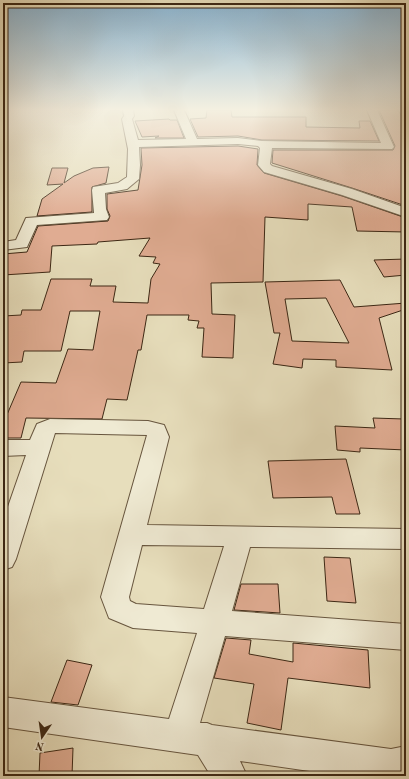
<svg xmlns="http://www.w3.org/2000/svg" width="409" height="779" font-family="'Old Standard TT',serif">
  <rect width="100%" height="100%" fill="#e7debc"/>
  <filter id="stains"><feTurbulence type="fractalNoise" baseFrequency=".005" numOctaves="4"/><feColorMatrix values="0 0 0 0 .2 0 0 0 0 .09 0 0 0 0 .02 0 0 0 .5 -.17"/></filter>
  <radialGradient id="worn" r=".72"><stop offset=".6" stop-color="#630" stop-opacity="0"/><stop offset="1" stop-color="#630" stop-opacity=".3"/></radialGradient>
  <path fill="#e0ac92" stroke="#3c2714" fill-rule="evenodd" d="M207,110H231L232,117H306V127L360,128L359,121H370L379,141L262,140L238,136L198,137L190,119L206,118Z
    M379,110H398L402,117H406V206L352,188L272,163L273,150H393L395,146Z
    M169,119L170,120H177L184,138H155L159,136L142,137L135,121Z
    M238,146L258,149L257,165L264,173L342,196L406,218V232L357,231L352,207L308,204V220L265,217L263,282L211,283L212,314L235,315L233,358L202,357L204,328H197L199,321L188,320L189,315H147L141,350H138L127,400L107,399L102,419L26,418L21,438H3V424L21,382L56,383L68,349L93,350L100,311H70L61,351H24L22,362L3,363V316L21,315L22,310H41L51,279H92L90,286H116L113,302L148,303L151,279L160,264L153,263L156,257L139,256L150,238L98,242L97,244L52,246L50,272L3,275V254L27,252L38,226L108,221L110,216L107,209V194L138,190L142,165L141,148Z
    M109,167L106,183L92,187V212L37,216L42,199L63,184L47,185L52,168H68L64,183L74,176L93,168Z
    M406,259V275L384,277L374,260Z
    M340,280L354,307L406,303V309L379,318L392,370L336,367V360L303,359L302,368L273,364L280,333H274L265,282ZM326,298L349,343L292,341L285,299Z
    M373,418L404,419L406,428V450L360,448V452L337,450L335,426L375,428Z
    M346,459L360,514H336L332,497L273,498L268,461Z
    M324,557L350,558L356,603L327,601Z
    M241,584H278L280,613L234,610Z
    M226,638L251,640L249,654L293,662V643L368,650L370,688L288,678L281,730L247,723L254,684L214,678Z
    M67,660L92,665L78,705L51,702Z
    M73,748L72,776H39L40,753Z"/>
  <g fill="none" stroke-linecap="round" stroke-linejoin="round">
    <g stroke="#67553e" stroke-width="2">
      <path id="street" d="M123,110H133L134,116L132,119L138,140L186,139L174,110H184L197,139L238,138L262,141L381,143L367,110H377L394,147L392,149L272,148L270,164L272,166L352,189L406,208V217L342,195L264,172L258,165L260,148L258,146L238,144L139,147L140,165L139,179L127,189L105,193L106,209L109,217L107,220L37,225L27,247L3,250V242L16,240L26,218L94,213L92,190L93,187L118,183L127,177L128,149L122,119L124,116Z
        M50,419L148,421L164,425L169,437L147,525L406,529V549L250,547L232,611L406,624V650L225,636L200,723H207L212,725L391,749L406,746V776H344L240,761L247,776H211L198,755L3,727V697L169,719L197,633L133,628L109,618L101,597L147,435L55,433L16,559L12,567L3,570V521L26,455L3,456V440H30L37,424ZM142,545L224,546L204,609L136,604L130,601L129,597Z"/>
    </g>
    <use href="#street" fill="#efead3" fill-rule="evenodd"/>
  </g>
  <linearGradient id="sky" x2="0" y2="1"><stop stop-color="#89b6d5"/><stop offset="0.5" stop-color="#f4f0e1"/><stop offset="1" stop-color="#f4f0e1" stop-opacity="0"/></linearGradient>
  <rect width="409" height="219" fill="url(#sky)"/>
  <rect width="409" height="779" fill="none" stroke="#e7debc" stroke-width="16"/>
  <rect x="4" y="4" width="401" height="771" fill="none" stroke="#3c2714" stroke-width="2"/>
  <rect x="8" y="8" width="393" height="763" fill="none" stroke="#3c2714"/>
  <g transform="translate(42 737) rotate(193)" stroke="#efead3" stroke-width="3" paint-order="stroke">
  <path d="M0-3L7 15L0 10L-7 15Z" fill="#3c2714"/>
  <text y="-6" font-size="11" font-weight="bold" text-anchor="middle" fill="#3c2714">N</text>
  </g>
  <rect width="100%" height="100%" filter="url(#stains)"/>
  <rect width="100%" height="100%" fill="url(#worn)"/>
</svg>
